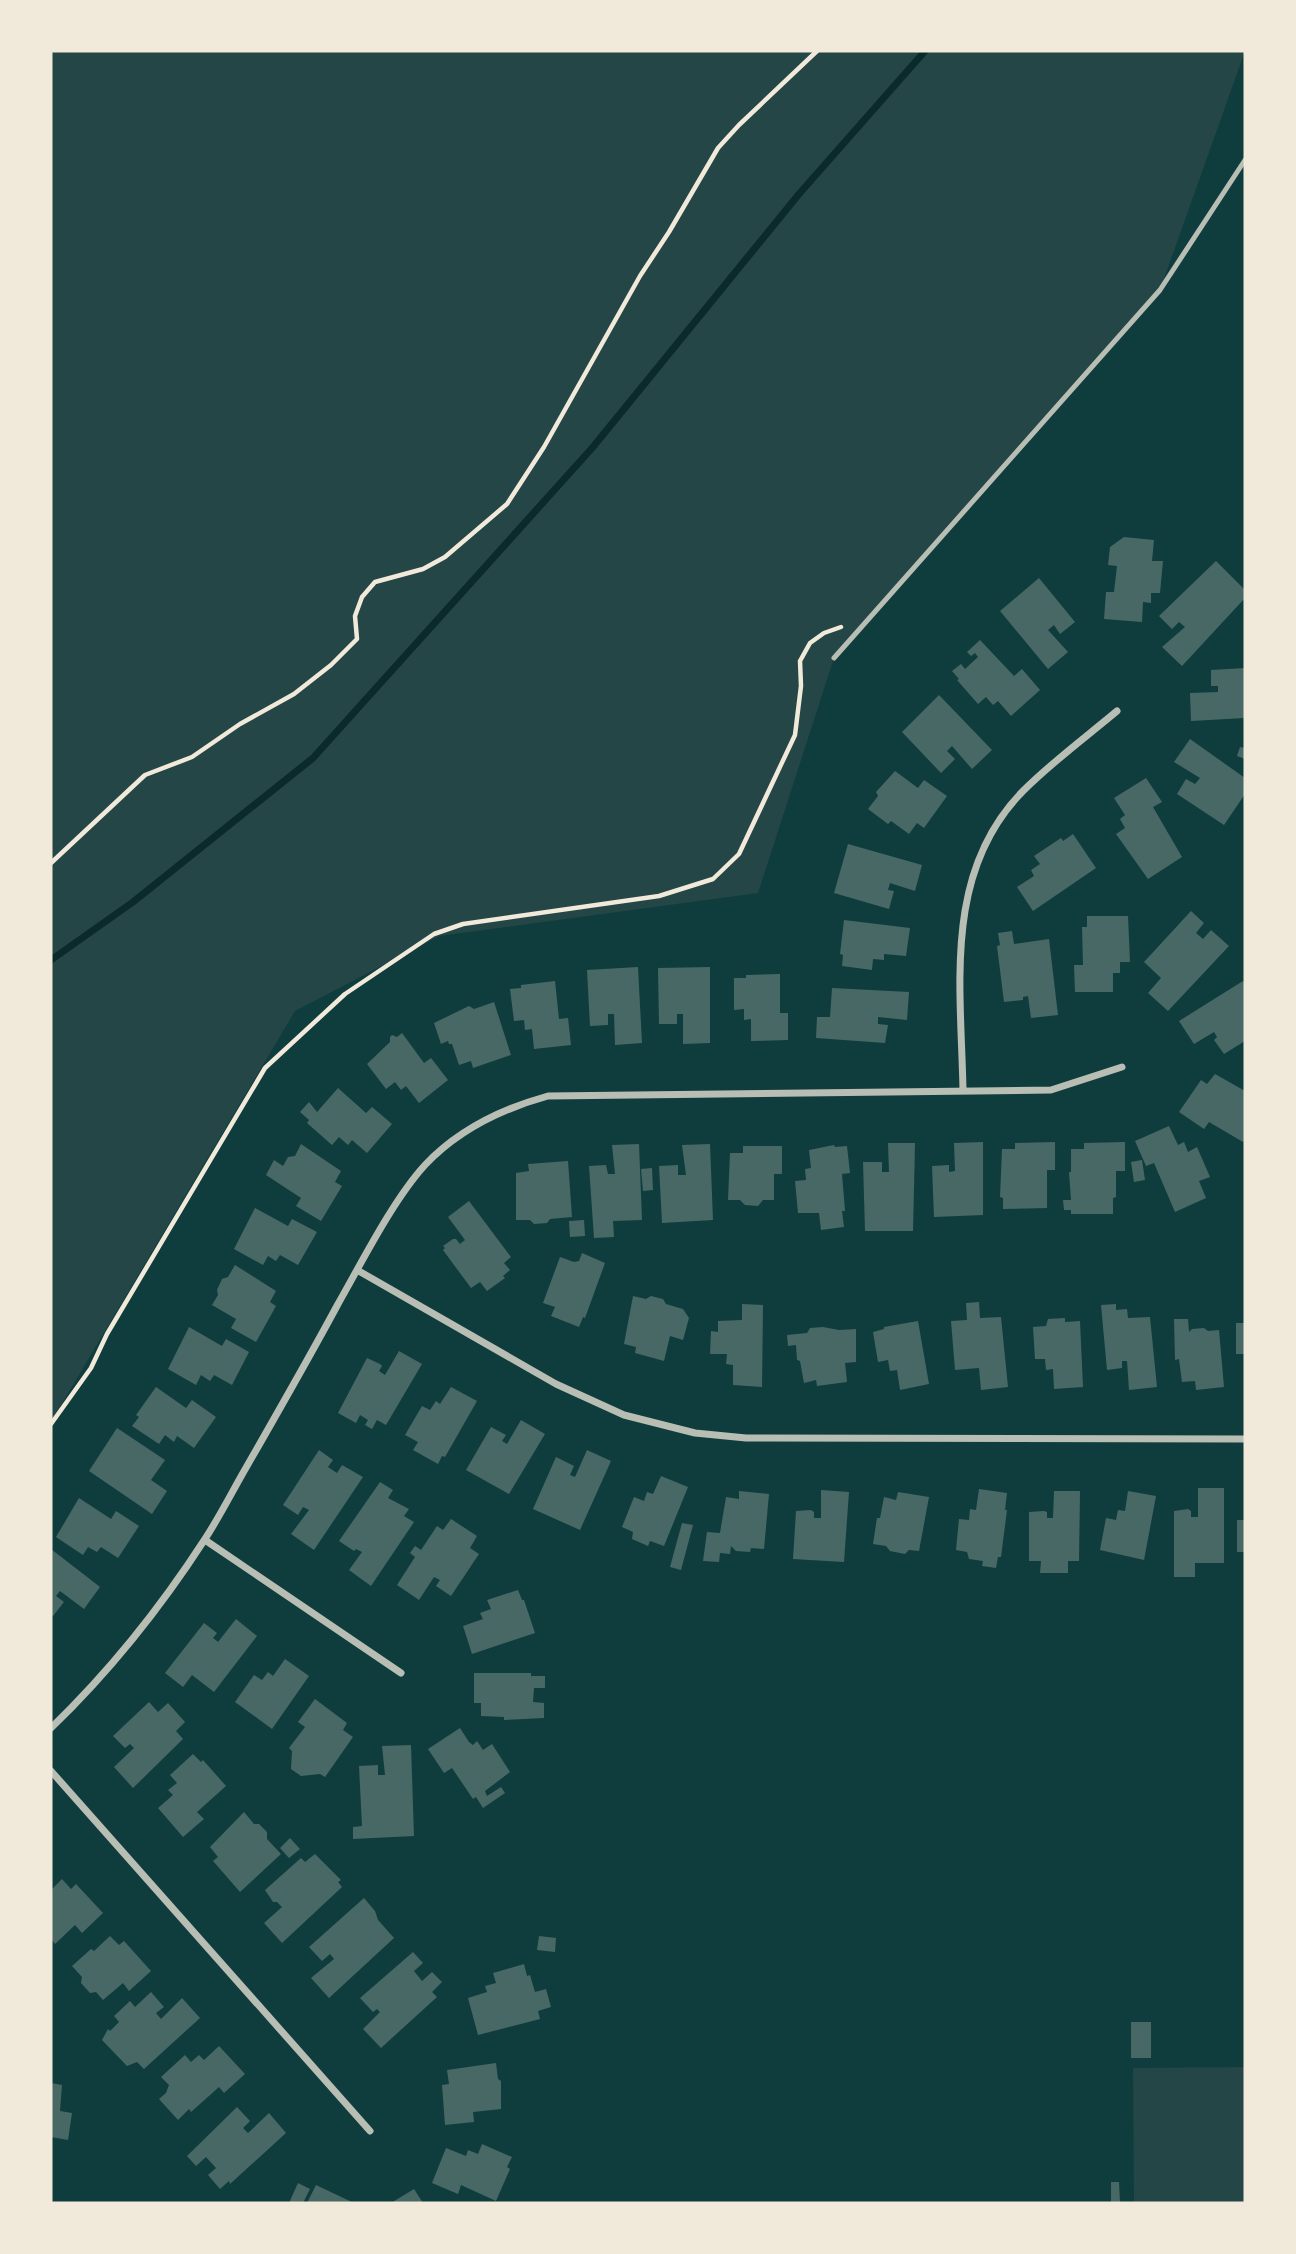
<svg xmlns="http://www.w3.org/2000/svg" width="1296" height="2254" font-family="Signika,sans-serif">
  <rect width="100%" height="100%" fill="#0f3d3e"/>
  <path fill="#244646" d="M51,51H1245L1160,290L834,658L758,893L439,936L295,1011L51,1422Z
    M1245,2067V2203H1134L1133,2068Z"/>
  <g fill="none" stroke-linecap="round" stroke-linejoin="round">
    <path stroke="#0a2a2b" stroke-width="7" d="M51,960L133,902L313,758L593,447L799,194L925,51"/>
  </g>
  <path fill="#486865" d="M1124,537L1154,540L1152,561H1163L1160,593H1151V603L1143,602L1142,622L1104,619L1106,592H1114L1117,566L1108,565L1110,547Z
    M1216,561L1245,590V598L1182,666L1162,647L1185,627L1179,622L1172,629L1159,616Z
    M1039,578L1075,622L1060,634L1054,625L1048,630L1068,652L1048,669L1000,611Z
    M980,640L1014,676L1022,669L1040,690L1011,716L998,701L993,705L986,697L978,704L957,680L959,679L952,671L961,664L965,669L978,657L975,653L971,656L967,652Z
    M1245,668V718L1191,721L1190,693L1218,692V686H1211V670Z
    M939,695L992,750L972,769L952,746L947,751L955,759L941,773L902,732Z
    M1190,739L1245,778V794L1224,825L1177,794L1186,779L1195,784L1200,778L1174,762Z
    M1240,747L1245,748V759L1237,756Z
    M895,771L918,788L924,780L947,796L924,828L917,823L909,834L891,821L888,824L868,809L878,796L876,792Z
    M1146,778L1162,802L1153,807L1182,857L1148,879L1116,834L1125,828L1120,819L1125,815L1114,798Z
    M1073,834L1096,868L1033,911L1017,887L1034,876L1031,870L1040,864L1034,856L1061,838L1063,841Z
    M848,844L922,865L915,891L890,883L888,890L894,891L889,909L834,893Z
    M1191,911L1204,923L1196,933L1203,939L1211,930L1229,946L1168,1011L1148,993L1161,978L1144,962Z
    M1087,916H1128L1130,962H1120V973H1113V992H1075L1074,965H1083L1082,927H1087Z
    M844,920L910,928L906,956L884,954V960L873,959L872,970L842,966L843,955L840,954Z
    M1012,931L1014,944L1049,939L1058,1015L1031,1018L1028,996L1023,997V1000L1004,1002L997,946L1000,945L998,933Z
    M638,967L642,1043L615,1045L614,1014H608V1025L590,1026L587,970Z
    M710,967V1043L683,1044V1014H677V1024H659L658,968Z
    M780,974V1013H788V1040L751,1041V1019L744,1020V1009L734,1010V978H746V975Z
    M555,981L559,1019L568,1018L571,1045L534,1049L532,1029L525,1030L524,1020L514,1021L510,989L521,988V985Z
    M1243,981L1245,984V1041L1224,1054L1214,1040L1217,1037L1214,1032L1194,1044L1179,1021Z
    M832,988L909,992L907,1020L878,1017V1024L888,1025L885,1043L816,1038L817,1017H830Z
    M494,1002L511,1055L473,1068L471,1061L459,1065L452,1044H449L448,1041L441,1044L434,1023L469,1006L474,1009Z
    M402,1033L424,1063L431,1058L448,1080L419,1103L406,1086L401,1090L395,1082L386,1089L367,1064L390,1042V1037L392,1035L397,1037Z
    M1215,1074L1245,1091V1139L1243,1142L1209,1122L1204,1129L1179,1112L1201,1080L1207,1084Z
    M338,1088L366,1113L372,1107L392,1124L367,1153L352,1140L348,1145L339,1137L332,1145L307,1123L309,1120L300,1112L309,1102L317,1112Z
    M1169,1126L1178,1145L1184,1142L1188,1152L1197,1147L1210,1177L1199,1181L1206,1198L1175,1212L1154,1163L1146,1166L1135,1141Z
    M983,1142V1215L934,1217L932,1166L949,1165V1172L955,1171L954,1143Z
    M1055,1142V1170H1047V1208L1003,1209V1198L1000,1197L1002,1149H1015V1143Z
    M1125,1142V1171H1116V1197L1113,1198V1214H1071V1210H1064L1063,1200H1071L1069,1172H1071V1149H1084V1143Z
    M888,1143H915L913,1231H865L863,1162H882V1172H889Z
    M301,1144L341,1171L335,1182L342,1186L321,1221L296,1206L301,1198L266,1175L274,1160L283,1166L288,1157L295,1156Z
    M639,1144L642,1220L613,1221L614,1237L594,1238L589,1166L606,1165L608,1174H615L612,1145Z
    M710,1144L713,1220L662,1223L659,1166L678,1165V1175H686L682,1145Z
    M834,1145L835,1147L847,1146L850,1173L842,1174L845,1211H842L844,1227L821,1230L819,1213H798L795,1181L806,1180L805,1169L811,1168L809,1150Z
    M743,1146H782V1174H774V1200H763L758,1206L745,1205L740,1200H728L730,1153H743Z
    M1142,1160L1145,1180L1134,1182L1131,1162Z
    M568,1161L572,1217L550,1219L547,1223L534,1224L530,1220H516V1173L529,1171L528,1164Z
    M652,1168L653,1190L643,1191L641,1169Z
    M469,1201L511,1257L504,1263L510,1270L503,1276L505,1278L487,1291L480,1282L471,1288L443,1250L445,1248L443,1246L453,1239H456L460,1244L465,1240L448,1217Z
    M255,1208L288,1226L292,1219L317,1232L298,1265L280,1255L276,1261L268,1256L263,1265L234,1249Z
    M584,1220L585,1236L570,1237L569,1221Z
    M582,1253L605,1263L585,1318L583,1317L579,1327L551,1316L555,1307L543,1303L560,1257L574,1262L579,1261Z
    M235,1265L276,1291L270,1302L276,1306L256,1342L231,1328L236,1319L212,1305L218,1295L217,1290L222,1279L228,1277Z
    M633,1296L646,1299L651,1296L663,1299L666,1304L683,1309L689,1318L683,1340L670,1336L664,1361L635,1353L636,1347L624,1344Z
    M979,1302L980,1318L1001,1317L1008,1387L981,1390L979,1368L955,1370L951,1321L967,1320L966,1303Z
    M742,1304L763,1305L762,1387L733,1385V1365L726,1364L727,1354H710L711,1331L718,1332V1321L742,1320Z
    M1116,1304V1310L1127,1309L1128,1318L1150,1317L1157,1387L1129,1390L1127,1361H1122V1368L1107,1370L1101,1305Z
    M1065,1318V1322L1080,1321L1083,1387L1054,1389L1053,1369L1046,1370L1045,1359H1035L1033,1327L1046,1326L1048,1319Z
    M1174,1319H1188L1189,1332L1192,1329L1204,1328L1208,1331L1219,1330L1224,1387L1196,1390L1195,1381L1182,1382L1179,1359L1175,1360Z
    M918,1321L929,1384L900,1390L897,1370L890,1371L888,1360L878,1362L873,1332L884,1329V1327Z
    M1236,1323H1245V1354H1236Z
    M189,1327L222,1346L226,1339L249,1352L232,1385L214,1375L210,1381L201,1375L196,1385L168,1369Z
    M823,1327L839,1330L856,1329V1362L845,1363L847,1382L817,1386L816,1380L804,1383L800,1361L797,1360L796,1345L788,1346L787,1335L807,1333L810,1328Z
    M399,1351L422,1364L386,1425L377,1420L372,1429L365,1425L368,1420L360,1415L356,1423L338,1413L367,1358L380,1364L382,1366L379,1371L385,1375Z
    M156,1387L186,1408L192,1400L216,1417L194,1448L177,1436L174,1442L165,1435L159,1444L132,1426L139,1417L136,1415Z
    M451,1387L477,1401L445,1457L442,1456L438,1464L413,1450L418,1442L405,1435L422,1406L430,1410L436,1401L440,1404Z
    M521,1420L545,1434L509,1494L466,1470L491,1427L506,1435L502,1441L507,1444Z
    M117,1428L165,1460L151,1480L167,1491L152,1514L89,1471Z
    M319,1450L333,1460L328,1467L337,1473L342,1465L363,1477L314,1550L291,1534L309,1510L303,1507L298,1515L283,1505Z
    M587,1450L611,1461L580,1530L533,1509L556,1457L574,1466L570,1475L575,1477Z
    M661,1476L688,1487L664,1546L650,1541L648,1546L632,1539L633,1532L622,1527L634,1497L644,1501L647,1492L653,1494Z
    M380,1482L393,1490L388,1498L409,1509L404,1516L414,1522L371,1586L349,1570L362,1552L356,1549L354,1551L339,1541Z
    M1198,1488H1224V1563H1195V1577H1174V1511L1188,1509L1191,1511V1517H1198Z
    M979,1489L1007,1493L1005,1510H1007L1001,1557H998L996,1568L982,1566L983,1561L969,1559L967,1552L956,1550L959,1519L969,1520L970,1509L976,1510Z
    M821,1490L849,1492L844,1562L793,1559L796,1511L811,1510L814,1512V1518H821Z
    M739,1491L769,1494L764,1549L751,1548L750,1552L736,1551L731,1546L730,1554L720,1553L719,1562L703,1561L707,1532L720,1533L726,1497L739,1499Z
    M1054,1491H1080L1079,1561H1068V1573H1040L1041,1561H1029V1512L1044,1511L1047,1512V1518H1053Z
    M1128,1491L1156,1496L1144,1560L1100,1550L1106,1518L1116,1520L1118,1510L1125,1511Z
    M898,1492L929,1497L919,1551L909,1550L905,1554L890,1551L886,1546L873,1544L877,1518H880L884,1497L896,1500Z
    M79,1498L111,1519L116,1511L139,1526L118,1558L101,1547L97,1552L88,1547L83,1555L56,1537Z
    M451,1519L477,1536L470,1548L479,1554L451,1596L436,1586L440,1580L434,1577L419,1600L397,1585L415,1557L410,1553L415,1546L421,1550L437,1526L443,1530Z
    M1237,1520H1245V1552H1237Z
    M682,1523L693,1525L681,1570L670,1567Z
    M51,1549L100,1587L84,1609L60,1591L56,1596L64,1602L53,1616L51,1614Z
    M518,1590L522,1600H524L535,1633L472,1654L463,1626L483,1619L480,1613L491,1609L487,1600Z
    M236,1619L257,1636L214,1692L192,1675L183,1687L165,1673L204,1623L217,1633L213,1638L218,1642Z
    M285,1659L309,1676L272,1729L235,1702L254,1675L262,1680L268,1672L273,1676Z
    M474,1673H531V1676H545V1688H534L533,1702L544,1703V1718L504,1720V1717L481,1716V1703H474Z
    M315,1699L347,1723L343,1730L353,1737L325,1777L320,1774L301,1776L291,1769L292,1751L289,1748L305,1727L298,1722Z
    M149,1702L158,1712L168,1703L185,1722L176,1731L183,1739L133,1788L114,1767L134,1748L130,1744L125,1748L113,1736Z
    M460,1728L469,1742L473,1745L477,1741L483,1750L492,1744L510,1772L485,1791L487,1796L501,1787L505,1793L483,1808L476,1797L473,1799L452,1768L444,1773L428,1749Z
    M411,1745L414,1836L353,1839V1827L362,1826L359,1766L378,1765V1775H385L382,1746Z
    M193,1754L201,1762L203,1760L226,1786L197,1812L204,1819L183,1837L158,1808L173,1795L168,1790L177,1783L170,1775Z
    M244,1812L254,1824H259L267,1832V1839L281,1854L240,1892L213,1861L218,1857L210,1847Z
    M290,1838L300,1849L289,1858L280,1848Z
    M315,1854L341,1880L338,1882L342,1887L282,1943L264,1923L282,1907L277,1902H273L265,1890L301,1858L305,1862Z
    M62,1879L71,1889L76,1884L103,1913L82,1933L75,1925L55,1944L51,1939V1890Z
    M364,1898L375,1911L378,1920L394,1938L329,1998L311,1978L334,1959L330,1954L322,1961L309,1947Z
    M110,1936L119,1945L124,1941L151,1971L129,1991L123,1983L103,2000L96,1992L90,1993L81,1983L82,1977L72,1966L91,1949L94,1951Z
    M539,1936L556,1938L555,1952L537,1950Z
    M413,1952L423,1963L414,1971L422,1981L432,1972L442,1982L432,1992L437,1997L381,2048L363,2029L380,2012L377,2009L373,2012L360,1998Z
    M524,1964L527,1976L530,1975L535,1992L546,1989L551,2007L538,2011L540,2019L478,2035L468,1998L487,1992L485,1986L496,1983L493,1973Z
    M151,1992L164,2007L156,2013L161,2019L182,1998L200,2018L144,2069L137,2062L127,2066L102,2040L108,2029L110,2031L119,2022L114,2016L130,2001L135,2007Z
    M1131,2022H1151V2058H1131Z
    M219,2046L245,2074L224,2093L219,2087L191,2112L189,2109L178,2120L159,2099L166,2093L169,2085L161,2077L185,2055L191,2062L199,2055L204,2060Z
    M496,2063L498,2079L501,2081V2109L473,2112L474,2122L445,2125L442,2085L449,2084L447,2070Z
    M51,2083L62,2085L60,2111L72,2113L68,2140L51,2137Z
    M237,2107L250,2121L243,2128L248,2133L269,2113L286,2133L230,2184L229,2181L220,2189L208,2175L216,2168L206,2157L196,2166L187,2156Z
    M482,2144L512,2157L507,2167L510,2169L496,2201L461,2185L458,2194L432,2183L446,2148L466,2156L468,2150L478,2154Z
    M1111,2182H1119L1120,2203H1111Z
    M298,2183L310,2189L303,2203H289Z
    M316,2185L354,2203H307Z
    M414,2189L423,2203H391Z"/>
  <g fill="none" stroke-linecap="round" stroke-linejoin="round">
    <path stroke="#f1e9da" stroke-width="4.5" d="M51,863L145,775L192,757L240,724L294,694L331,665L357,639L355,616L362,597L375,582L423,569L445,557L507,504L544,447L640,276L669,232L718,148L739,125L817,51
      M51,1424L91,1368L107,1334L265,1068L345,994L434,934L463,924L659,896L713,879L739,854L795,735L801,686L800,661L810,643L824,633L841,627"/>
    <path stroke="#b8beb3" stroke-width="5" d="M834,658L1160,290L1245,160"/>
    <path stroke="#b8beb3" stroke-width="7" d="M963,1090C961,986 943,872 1023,791C1052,762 1086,737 1117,711
      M357,1270L556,1384L624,1415L695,1433L746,1438L1245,1439
      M205,1540L401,1673
      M51,1728C109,1672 161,1607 205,1539C220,1516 233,1490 247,1466C278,1412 309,1358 338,1304C362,1262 393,1200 425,1165C459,1129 501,1109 548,1096L1051,1090L1122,1067
      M51,1771L370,2131"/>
  </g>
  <rect width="1296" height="2254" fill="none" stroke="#f1e9da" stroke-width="105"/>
</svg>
